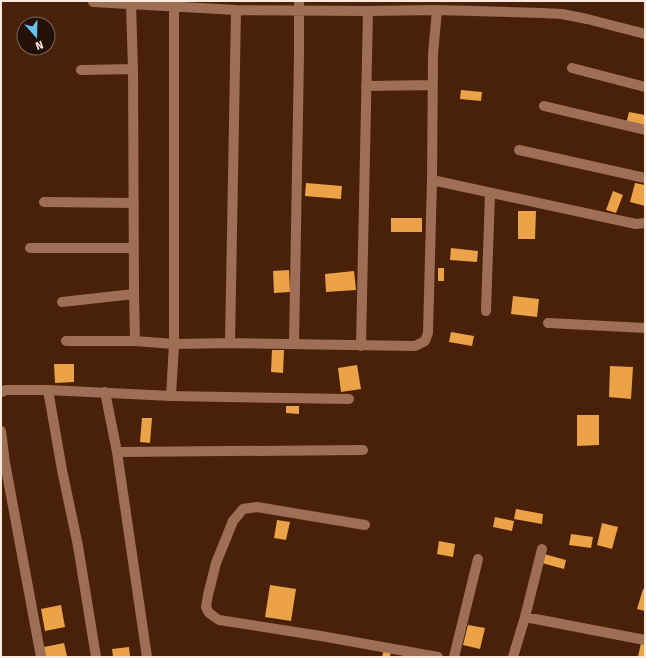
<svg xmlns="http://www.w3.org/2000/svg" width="646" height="658" font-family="'Fira Sans',sans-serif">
  <rect width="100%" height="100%" fill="#492108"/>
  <path fill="#eca348" d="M461,90L482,92L481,101L460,99Z
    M629,112L645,115V128L626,124Z
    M306,183L342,186L341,199L305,196Z
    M635,183L645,185V206L630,202Z
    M613,191L623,195L616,213L606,210Z
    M518,211H536L535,239H518Z
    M391,218H422V232H391Z
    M451,248L478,251L477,262L450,260Z
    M438,268H444V281H438Z
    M289,270L290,292L274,293L273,271Z
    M354,271L356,290L326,292L325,274Z
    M513,296L539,299L537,317L511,314Z
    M451,332L474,336L472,346L449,342Z
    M272,350H284L283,373L271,372Z
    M54,364H74V382L55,383Z
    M357,365L361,389L341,392L338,368Z
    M610,366L633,367L631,399L609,397Z
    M286,406H299V414L286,413Z
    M577,415H599V445L577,446Z
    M142,418H152L150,443L140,442Z
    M516,509L543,514L542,524L514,519Z
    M495,517L514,521L512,531L493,527Z
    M277,520L290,522L286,540L274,538Z
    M602,523L618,527L612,549L597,545Z
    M571,534L593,537L591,548L569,545Z
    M439,541L455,544L453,557L437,554Z
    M544,554L566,560L564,569L542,563Z
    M270,585L296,589L291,621L265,617Z
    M643,589L645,590V611L637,609Z
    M61,605L65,627L45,631L41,609Z
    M468,625L485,628L480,649L463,645Z
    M64,643L67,656L46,657L44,647Z
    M641,643L645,645V657H638Z
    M129,647L130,656L113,657L112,649Z
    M384,649L391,650L390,657H382Z"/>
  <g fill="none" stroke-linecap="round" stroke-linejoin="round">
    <path stroke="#9e6f56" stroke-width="10" d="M93,2L236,10L368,11L437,10L542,13L562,14L587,19L645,34
      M131,5L133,69L134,294L135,341L174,344L230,343L415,346L425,341L428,333L432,180L433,54L437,10
      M572,68L645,87
      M81,70L133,69
      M366,86L433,85
      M544,106L645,130
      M519,150L645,178
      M432,180L636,224L645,223
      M44,202L134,203
      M30,248H134
      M62,302L134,294
      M486,311L490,193
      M548,323L645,328
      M66,341H135
      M230,343L236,10
      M294,344L299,56V1
      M361,346L368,11
      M48,390L62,470L78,546L96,657
      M1,392L6,390H48L171,396L349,399
      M105,392L117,452L147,657
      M171,396L174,344V2
      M1,431L5,463L41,657
      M117,452L363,450
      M365,525L257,507L243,509L233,521L216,563L208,595L206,607L209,613L219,620L321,636L438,657
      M525,617L542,549
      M454,657L478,559
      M513,657L525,617L645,640"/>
  </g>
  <rect width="646" height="658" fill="none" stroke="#fde8dc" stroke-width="4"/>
  <g transform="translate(36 36) rotate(160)"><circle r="19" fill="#231107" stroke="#7a675c"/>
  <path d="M0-3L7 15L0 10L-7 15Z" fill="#65c5ef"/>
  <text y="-6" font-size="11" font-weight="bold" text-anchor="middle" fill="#fde8dc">N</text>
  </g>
</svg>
